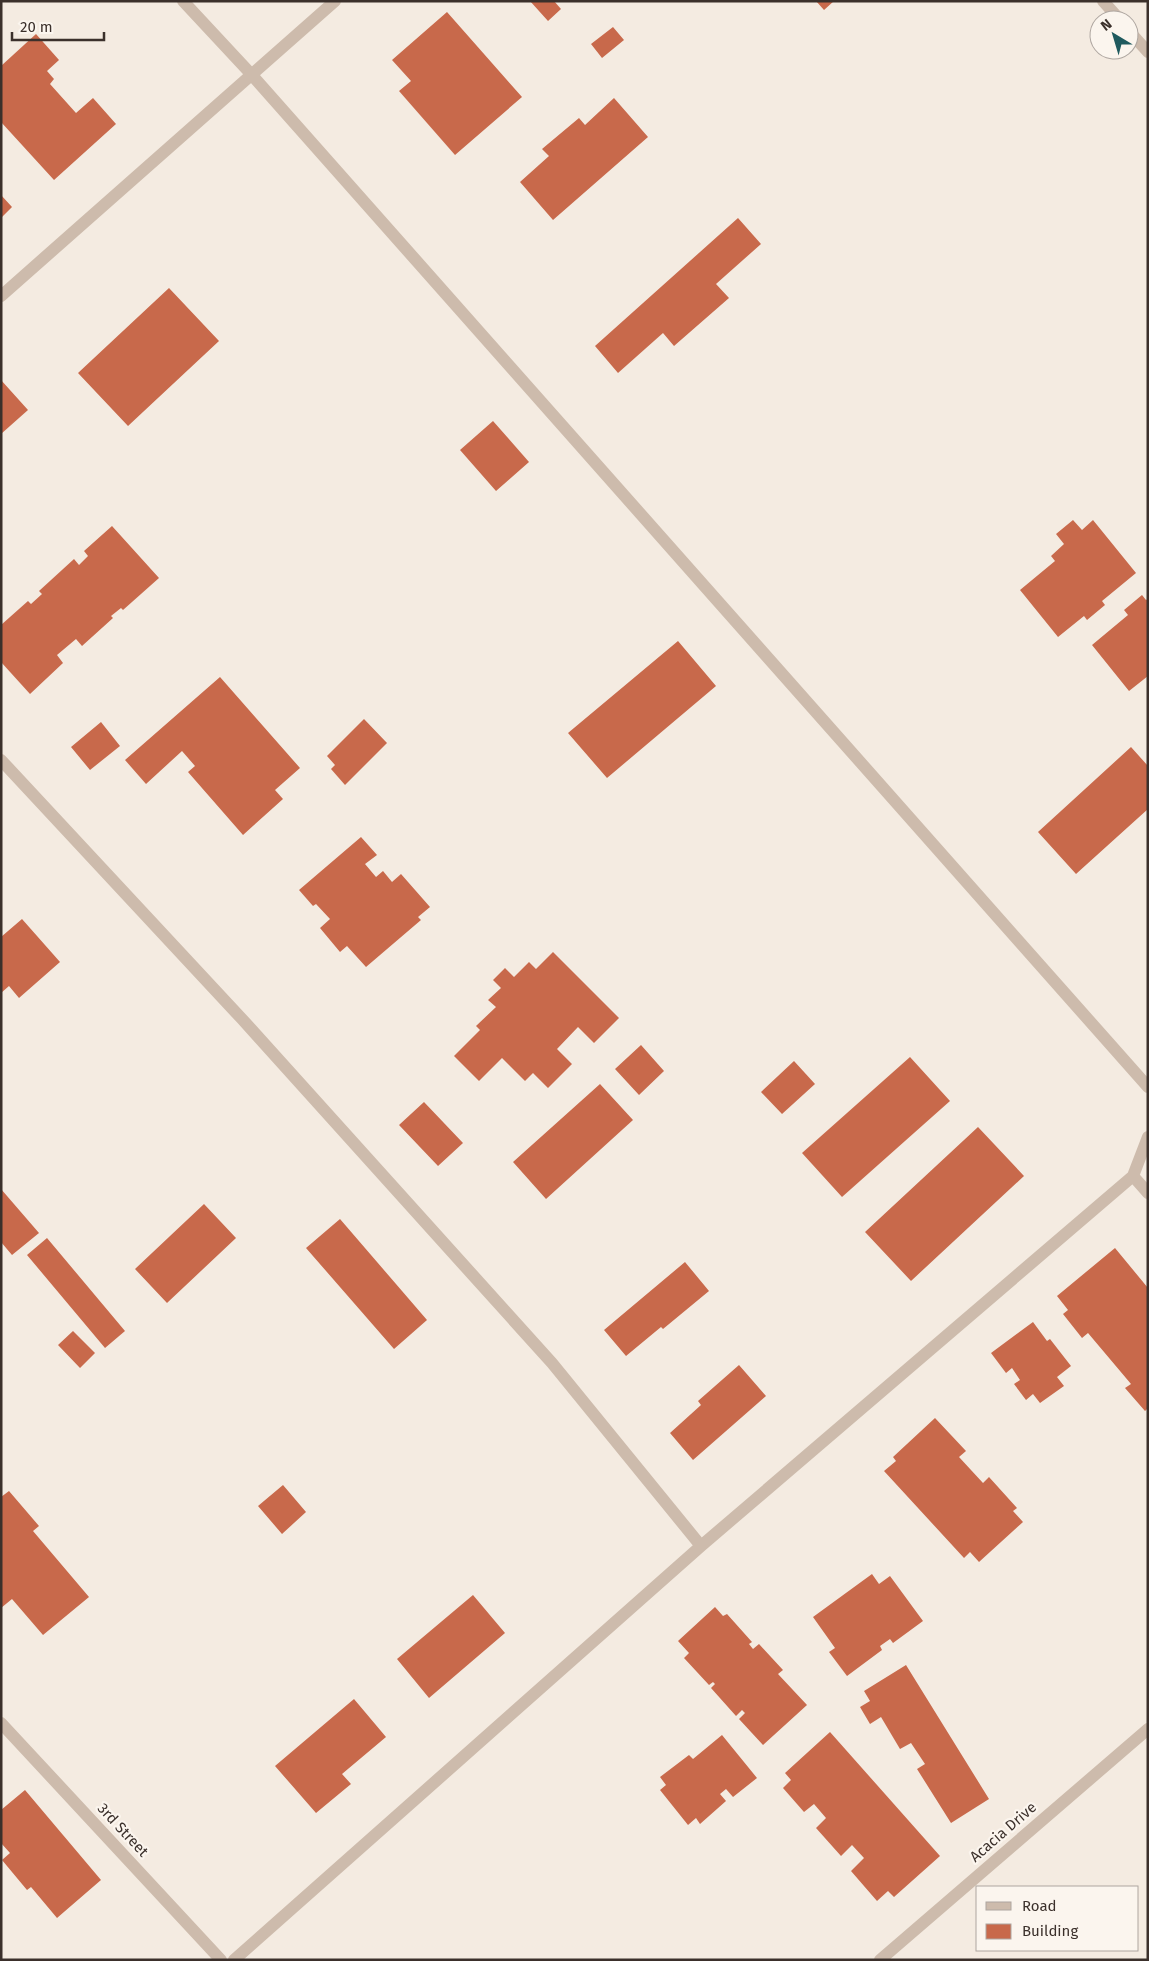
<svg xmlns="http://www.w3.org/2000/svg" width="1149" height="1961" font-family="'Fira Sans',sans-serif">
  <rect width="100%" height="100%" fill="#f4ebe1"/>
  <path fill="#c8694b" d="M530,1H554L561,9L548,21Z
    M816,1H834L824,10Z
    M447,12L522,97L455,155L399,91L411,81L392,60Z
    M613,27L624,40L602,58L591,44Z
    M36,34L59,60L47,71L54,79L50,84L76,113L93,98L116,124L54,180L1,122V66Z
    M614,98L648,137L553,220L520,182L549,156L542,149L579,118L585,125Z
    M1,195L12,207L1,218Z
    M738,218L761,244L716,284L729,298L674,346L663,333L618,373L595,346Z
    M169,288L219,341L128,426L78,373Z
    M1,380L28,410L1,434Z
    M493,421L529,462L496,491L460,450Z
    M1073,520L1082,530L1093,520L1136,573L1102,601L1105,605L1087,620L1084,616L1058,637L1020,590L1055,561L1051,556L1064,544L1056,534Z
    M112,526L159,578L123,610L121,608L111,616L113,618L82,646L76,639L57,655L63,663L30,694L1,662V625L28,601L31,604L42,594L39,591L74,559L79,565L88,556L84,551Z
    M1142,595L1146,600L1148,599V676L1129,691L1092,645L1128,615L1124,610Z
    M678,641L716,686L607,778L568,733Z
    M220,677L300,768L275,790L283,799L243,835L188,772L195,766L182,751L146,784L125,760Z
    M364,719L387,743L345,785L331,769L335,765L327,756Z
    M101,722L120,746L90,770L71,747Z
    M1131,747L1148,766V809L1076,874L1038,832Z
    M361,837L377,855L365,864L376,877L383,871L392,882L401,874L430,907L418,917L421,920L366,967L347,946L340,952L320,928L330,919L316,904L313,906L299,890Z
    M22,919L60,962L19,998L9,986L1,993V937Z
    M553,952L619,1018L594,1043L578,1027L557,1049L572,1064L548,1088L533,1073L525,1081L502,1058L479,1081L454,1056L480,1030L476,1026L496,1007L488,1000L501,988L493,980L505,968L514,977L529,962L536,969Z
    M641,1045L664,1071L639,1095L615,1069Z
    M910,1057L950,1101L842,1197L802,1153Z
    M794,1061L815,1084L782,1114L761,1092Z
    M600,1084L633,1120L546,1199L513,1162Z
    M424,1102L463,1143L438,1166L399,1125Z
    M978,1127L1024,1176L911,1281L865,1232Z
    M1,1189L39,1233L12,1255L1,1242Z
    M204,1204L236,1238L167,1303L135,1269Z
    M340,1219L427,1320L394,1349L306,1248Z
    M47,1238L125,1331L105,1348L27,1255Z
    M1115,1248L1148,1288V1408L1145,1411L1125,1388L1131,1384L1088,1333L1082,1338L1063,1314L1068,1310L1057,1296Z
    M685,1262L709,1291L663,1329L661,1327L626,1356L604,1330Z
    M1033,1322L1047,1341L1050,1339L1071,1366L1057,1377L1064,1386L1040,1403L1033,1394L1026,1400L1014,1384L1020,1380L1012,1368L1006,1373L991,1353Z
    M73,1331L95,1353L80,1368L58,1345Z
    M739,1365L766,1396L693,1460L670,1433L701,1405L698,1401Z
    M935,1418L966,1451L959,1457L983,1483L989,1477L1017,1508L1013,1511L1023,1522L979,1562L970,1552L964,1558L884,1471L896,1461L893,1457Z
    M283,1485L306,1512L282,1534L258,1506Z
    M9,1491L39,1526L33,1531L89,1597L43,1635L12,1599L1,1608V1497Z
    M872,1574L879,1584L890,1576L923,1621L893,1643L890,1639L880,1646L882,1650L847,1676L829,1652L835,1648L813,1617Z
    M473,1595L505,1633L429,1698L397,1659Z
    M715,1607L723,1616L727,1614L752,1642L749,1644L753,1649L759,1644L783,1670L778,1674L807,1705L763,1745L739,1719L745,1713L742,1710L736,1716L711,1688L715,1684L713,1682L709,1685L684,1658L689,1653L678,1641Z
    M906,1665L989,1799L951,1823L917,1769L925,1764L911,1743L900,1749L881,1717L870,1724L860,1707L870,1701L864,1691Z
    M354,1699L386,1737L342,1774L351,1784L316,1813L275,1766Z
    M830,1732L940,1856L894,1897L888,1891L877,1901L851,1871L864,1858L852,1845L841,1856L816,1828L826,1818L814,1804L804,1812L783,1788L791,1780L785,1773Z
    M722,1735L757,1778L733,1797L726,1789L720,1794L726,1801L700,1824L696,1818L688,1825L660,1790L666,1785L660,1777L689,1755L693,1759Z
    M25,1790L101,1880L57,1918L31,1887L27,1890L2,1860L10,1853L1,1843V1810Z"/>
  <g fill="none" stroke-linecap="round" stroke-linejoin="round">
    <path stroke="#cdbbac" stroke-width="12" d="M183,1L251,74L1148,1087
      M1103,1L1120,20
      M1129,31L1148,52
      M1,296L335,1
      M1,760L242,1019L552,1363L701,1546
      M1133,1176L1148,1193
      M1,1723L221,1960
      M234,1960L701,1546L1133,1176L1148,1137
      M880,1960L1148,1729"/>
  </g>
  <g text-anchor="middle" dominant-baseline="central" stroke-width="4.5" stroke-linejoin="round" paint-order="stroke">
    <g font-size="15" fill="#3b302b" stroke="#fbf5ee">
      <text transform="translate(123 1830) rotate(47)">3rd Street</text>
      <text transform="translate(1003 1832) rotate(-41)">Acacia Drive</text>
    </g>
  </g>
  <rect width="1149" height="1961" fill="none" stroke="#3b302b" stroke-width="5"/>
  <rect x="976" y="1886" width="162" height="65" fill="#fbf5ee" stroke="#aea6a0"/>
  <rect x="986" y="1902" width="25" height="8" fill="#cdbbac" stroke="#aea6a0"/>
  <text x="1022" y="1911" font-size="15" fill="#3b302b">Road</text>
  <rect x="986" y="1924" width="25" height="15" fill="#c8694b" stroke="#aea6a0"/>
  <text x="1022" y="1936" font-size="15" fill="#3b302b">Building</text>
  <g transform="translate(1114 35) rotate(322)"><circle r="24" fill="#fbf5ee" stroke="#aea6a0"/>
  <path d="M0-4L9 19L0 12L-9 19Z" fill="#1f5a5e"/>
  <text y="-8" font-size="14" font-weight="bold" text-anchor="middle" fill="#3b302b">N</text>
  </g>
  <path d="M12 32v8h92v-8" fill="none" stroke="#3b302b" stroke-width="2.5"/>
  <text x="20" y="32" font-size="15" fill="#3b302b" stroke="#fbf5ee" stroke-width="4" paint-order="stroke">20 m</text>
</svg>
